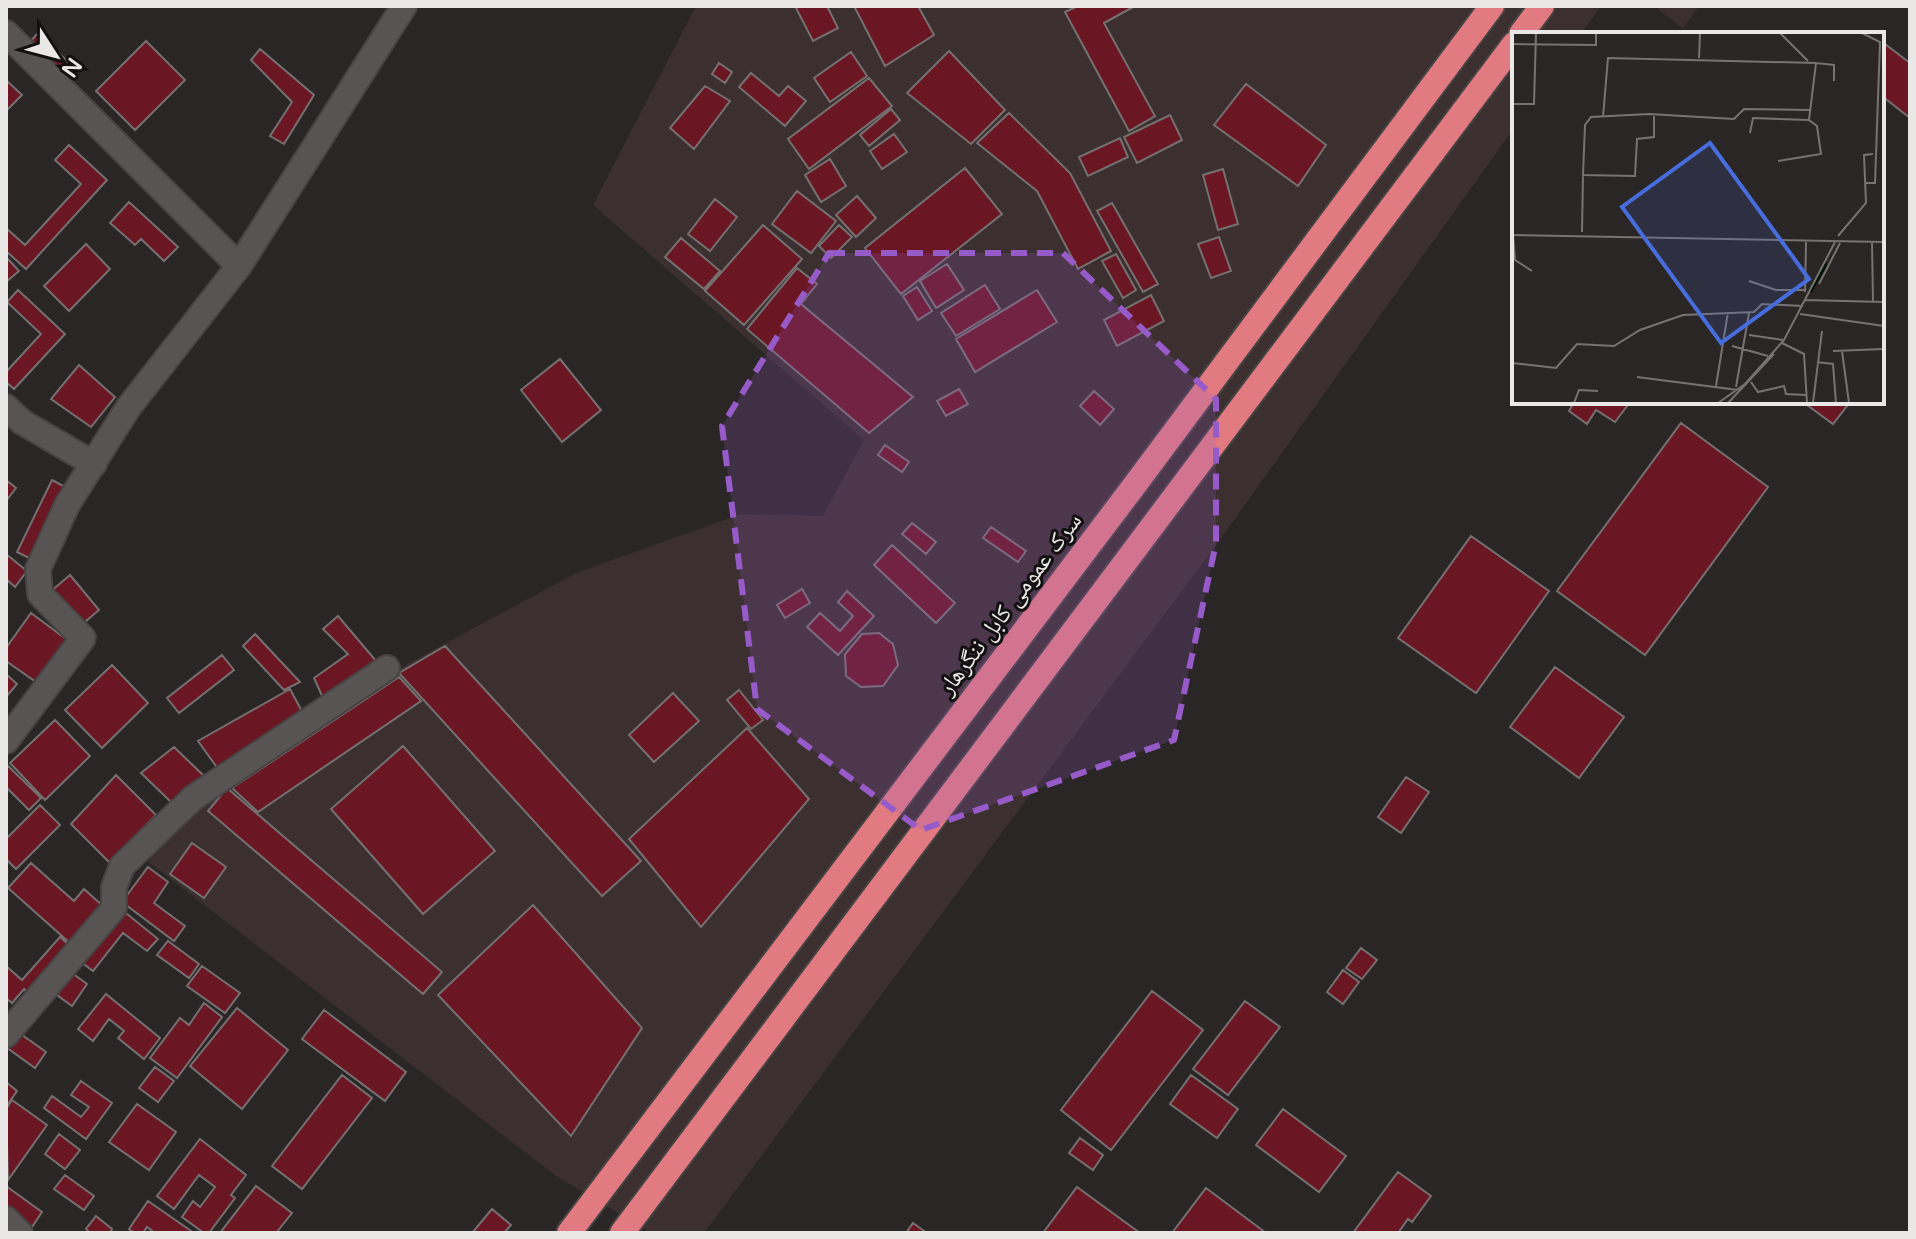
<svg xmlns="http://www.w3.org/2000/svg" width="1916" height="1239" font-family="'Varela Round','Noto Naskh Arabic',sans-serif">
  <rect width="100%" height="100%" fill="#2b2626"/>
  <path fill="#3b2f2f" d="M696,6H1601L1581,34H1514V128L1219,541L704,1233H651L556,1176L142,857L225,782L398,669L576,573L741,514L823,516L864,440L593,205Z
    M1654,6H1699L1683,28Z"/>
  <path fill="#6a1623" stroke="#757070" stroke-width="2" d="M795,6H827L838,28L813,41Z
    M854,6H918L934,35L885,66Z
    M1078,6H1135L1104,23L1155,116L1129,131L1065,12Z
    M38,33L68,62L57,73L27,45Z
    M146,41L185,80L135,130L96,91Z
    M1885,44L1910,63V118L1882,96V48Z
    M260,49L314,95L284,144L270,136L292,102L251,60Z
    M949,51L1005,110L971,144L907,93Z
    M851,52L867,76L830,102L814,78Z
    M719,63L732,72L725,83L712,74Z
    M751,73L779,96L788,86L806,101L785,126L739,87Z
    M869,78L892,106L809,169L788,139Z
    M6,80L22,95L6,111Z
    M1246,84L1326,145L1298,186L1214,125Z
    M705,86L730,101L694,149L670,128Z
    M891,109L900,120L869,146L860,135Z
    M1009,113L1070,173L1111,251L1078,269L1037,191L977,143Z
    M1170,115L1182,140L1137,163L1124,137Z
    M894,134L907,152L882,169L870,151Z
    M1120,138L1128,157L1088,176L1079,157Z
    M69,145L107,180L26,269L6,251V228L25,245L81,184L55,160Z
    M830,159L846,186L821,202L805,175Z
    M965,168L1002,214L901,294L865,248Z
    M1223,169L1238,224L1218,230L1203,175Z
    M797,191L836,221L811,253L772,224Z
    M857,196L876,218L856,237L836,215Z
    M715,199L737,217L710,251L688,234Z
    M129,202L178,247L164,261L141,239L135,245L110,223Z
    M1112,203L1158,284L1143,292L1097,211Z
    M763,225L802,259L744,325L705,291Z
    M839,225L852,237L831,258L819,246Z
    M1219,237L1231,271L1211,278L1198,244Z
    M681,238L720,271L704,289L665,257Z
    M86,244L110,269L69,311L44,286Z
    M1116,254L1136,290L1123,298L1102,261Z
    M6,257L19,271L6,282Z
    M947,264L964,290L936,308L920,281Z
    M797,268L817,284L801,304L913,397L869,433L747,329Z
    M985,285L1000,309L956,336L941,313Z
    M917,287L932,311L918,320L903,296Z
    M18,290L65,334L14,389L6,382V372L41,334L7,302Z
    M1037,290L1057,322L975,372L956,339Z
    M1151,295L1164,321L1117,346L1104,320Z
    M560,359L601,410L562,442L521,390Z
    M79,365L115,397L91,427L51,399Z
    M959,389L968,404L946,416L937,401Z
    M1094,391L1114,409L1100,425L1080,406Z
    M1574,402H1630L1615,422L1596,410L1587,424L1569,411Z
    M1803,402H1850L1833,424Z
    M1681,423L1768,487L1645,655L1557,591Z
    M885,445L909,462L902,472L878,455Z
    M6,480L16,488L6,501Z
    M52,480L69,489L33,560L17,552Z
    M912,523L936,542L926,554L902,534Z
    M991,527L1026,551L1018,562L983,538Z
    M1471,536L1549,591L1476,693L1398,638Z
    M892,545L955,603L936,623L874,565Z
    M6,554L27,571L15,587L6,579Z
    M70,575L99,610L79,627L50,592Z
    M802,589L810,603L785,618L777,605Z
    M847,591L874,616L838,655L807,627L820,613L840,631L853,616L838,602Z
    M31,613L70,642L39,684L6,661V648Z
    M338,616L377,662L323,698L314,678L348,654L323,629Z
    M879,633L893,644L898,665L883,686L861,687L846,676L845,654L862,634Z
    M255,634L300,682L284,690L243,646Z
    M445,646L641,861L602,896L399,673Z
    M222,655L234,670L179,713L167,698Z
    M112,665L148,703L102,748L65,710Z
    M1555,667L1624,717L1579,778L1510,727Z
    M6,674L17,684L6,697Z
    M399,677L421,701L258,812L232,788Z
    M290,689L306,719L221,773L198,741Z
    M739,690L763,720L751,729L727,700Z
    M673,693L699,721L654,762L629,735Z
    M55,720L90,756L45,800L10,763Z
    M747,728L809,799L701,927L629,839Z
    M403,746L495,851L423,914L331,809Z
    M174,747L205,777L172,803L141,773Z
    M6,764L41,798L29,810L6,787Z
    M116,775L156,815L109,862L71,824Z
    M1406,777L1429,792L1401,833L1378,817Z
    M227,788L442,972L423,994L208,811Z
    M40,805L60,825L16,869L6,859V839Z
    M192,843L226,867L204,898L170,874Z
    M31,863L74,901L84,889L104,907L71,944L8,888Z
    M148,867L168,882L154,903L185,926L174,941L122,902Z
    M533,905L642,1028L571,1136L438,995Z
    M121,909L158,939L147,951L123,933L93,971L80,961Z
    M60,937L72,948L30,995L24,989L12,1003L6,998V966L22,980Z
    M168,941L199,964L189,978L157,955Z
    M1361,948L1377,960L1362,979L1346,968Z
    M202,966L240,993L225,1013L187,986Z
    M1343,970L1359,982L1343,1004L1327,992Z
    M72,973L87,984L72,1006L57,995Z
    M1152,991L1203,1030L1111,1150L1061,1110Z
    M106,994L160,1038L144,1059L118,1038L124,1031L109,1019L93,1041L78,1029Z
    M1245,1001L1280,1027L1228,1095L1193,1069Z
    M204,1003L222,1017L177,1078L150,1058L180,1018L189,1025Z
    M237,1008L288,1050L242,1109L190,1066Z
    M324,1010L406,1072L385,1101L302,1039Z
    M18,1032L46,1052L35,1068L6,1047Z
    M155,1067L174,1081L158,1102L139,1088Z
    M342,1075L372,1098L302,1189L272,1166Z
    M1191,1075L1238,1109L1217,1138L1170,1104Z
    M81,1081L112,1103L86,1139L44,1108L52,1096L81,1117L89,1107L71,1095Z
    M6,1082L17,1091L6,1107Z
    M12,1100L47,1125L8,1180L6,1109Z
    M137,1104L176,1132L149,1170L109,1142Z
    M1283,1109L1346,1156L1319,1192L1256,1145Z
    M59,1134L80,1150L65,1169L45,1154Z
    M1080,1138L1103,1155L1093,1170L1069,1153Z
    M200,1139L246,1175L231,1195L235,1198L209,1233H204L182,1217L193,1201L200,1207L215,1187L199,1175L174,1209L157,1196Z
    M1398,1172L1431,1196L1412,1222L1408,1219L1398,1233H1353Z
    M65,1175L94,1196L84,1210L54,1189Z
    M6,1186L42,1212L32,1227L6,1209Z
    M256,1186L292,1213L276,1233H220Z
    M1077,1187L1140,1233H1043Z
    M1206,1188L1266,1233H1172Z
    M148,1201L194,1233H155L147,1227L143,1233H134L129,1229Z
    M492,1209L511,1225L504,1233H472Z
    M96,1216L112,1229L110,1233H90L86,1229Z
    M913,1223L927,1233H906Z"/>
  <g fill="none" stroke-linecap="round" stroke-linejoin="round">
    <g stroke="#474343" stroke-width="28">
      <path id="street" d="M6,33L239,266
        M6,407L22,422L94,464
        M6,741L83,638L40,594L38,569L67,505L128,408L239,266L404,6
        M6,1035L114,908V887L122,866L193,798L387,668
        M6,1219L20,1233"/>
    </g>
    <g stroke="#474343" stroke-width="28">
      <path id="highway" d="M1521,34L1542,6
        M569,1233L1134,486L1492,6
        M622,1233L1514,44"/>
    </g>
    <use href="#street" stroke="#595454" stroke-width="24"/>
    <use href="#highway" stroke="#e27b81" stroke-width="24"/>
  </g>
  <path fill="#975bc9" fill-opacity="0.2" stroke="#975bc9" stroke-width="6" stroke-dasharray="16 10" stroke-linejoin="round" d="M829,253H1063L1216,399V543L1174,740L921,830L757,709L722,426Z"/>
  <g text-anchor="middle" dominant-baseline="central" stroke-width="6" stroke-linejoin="round" paint-order="stroke">
    <g font-size="24" fill="#eae7e7" stroke="#121010">
      <text transform="translate(1010 604) rotate(-53)">سرک عمومی کابل ننگرهار</text>
    </g>
  </g>
  <g transform="translate(1512 32)">
    <rect width="372" height="372" fill="#2b2626"/>
    <path fill="none" stroke="#021202" stroke-width="4" d="M298,260L314,231"/>
    <path fill="none" stroke="#777373" stroke-width="2" d="M268,1L296,29M350,1L368,10L363,151H353M0,12L84,13V1M187,26L188,1M0,72H22L24,1M142,84V105L125,107L123,144L71,143L73,93L79,85L137,82L222,87L232,77L299,78M91,85L96,26L304,31M238,101L241,86L297,88M266,129L309,122L305,94L297,88L304,31L322,33V49M70,200L71,143M0,203L372,210M1,203L3,228L20,239M326,204L354,171L352,123L361,122M360,209L361,270M237,249L264,258H294M307,252L328,211M293,260L294,210M293,268L372,270M288,282L372,294M237,303L271,308M270,311L292,322L295,371M220,314L256,324M321,319L372,317M330,319L337,371M305,330L321,332L324,371M0,331L44,336L65,312L102,314L128,298L171,283L242,280L250,272L291,274M125,345L226,358M239,350L246,360L272,354L274,362L294,363M204,354L216,280M224,355L237,281M62,371L67,358L86,359M206,371L233,352L272,308L323,210M216,371L262,322M301,371L310,299"/>
    <path fill="#466ddb" fill-opacity="0.15" stroke="#466ddb" stroke-width="4" d="M198,111L297,247L209,311L110,175Z"/>
    <rect width="372" height="372" fill="none" stroke="#eae7e7" stroke-width="4"/>
  </g>
  <rect width="1916" height="1239" fill="none" stroke="#eae7e7" stroke-width="16"/>
  <g transform="translate(56 56) rotate(126)" stroke="#121010" stroke-width="6" paint-order="stroke">
  <path d="M0-6L14 30L0 20L-14 30Z" fill="#eae7e7"/>
  <text y="-12" font-size="22" font-weight="bold" text-anchor="middle" fill="#eae7e7">N</text>
  </g>
</svg>
